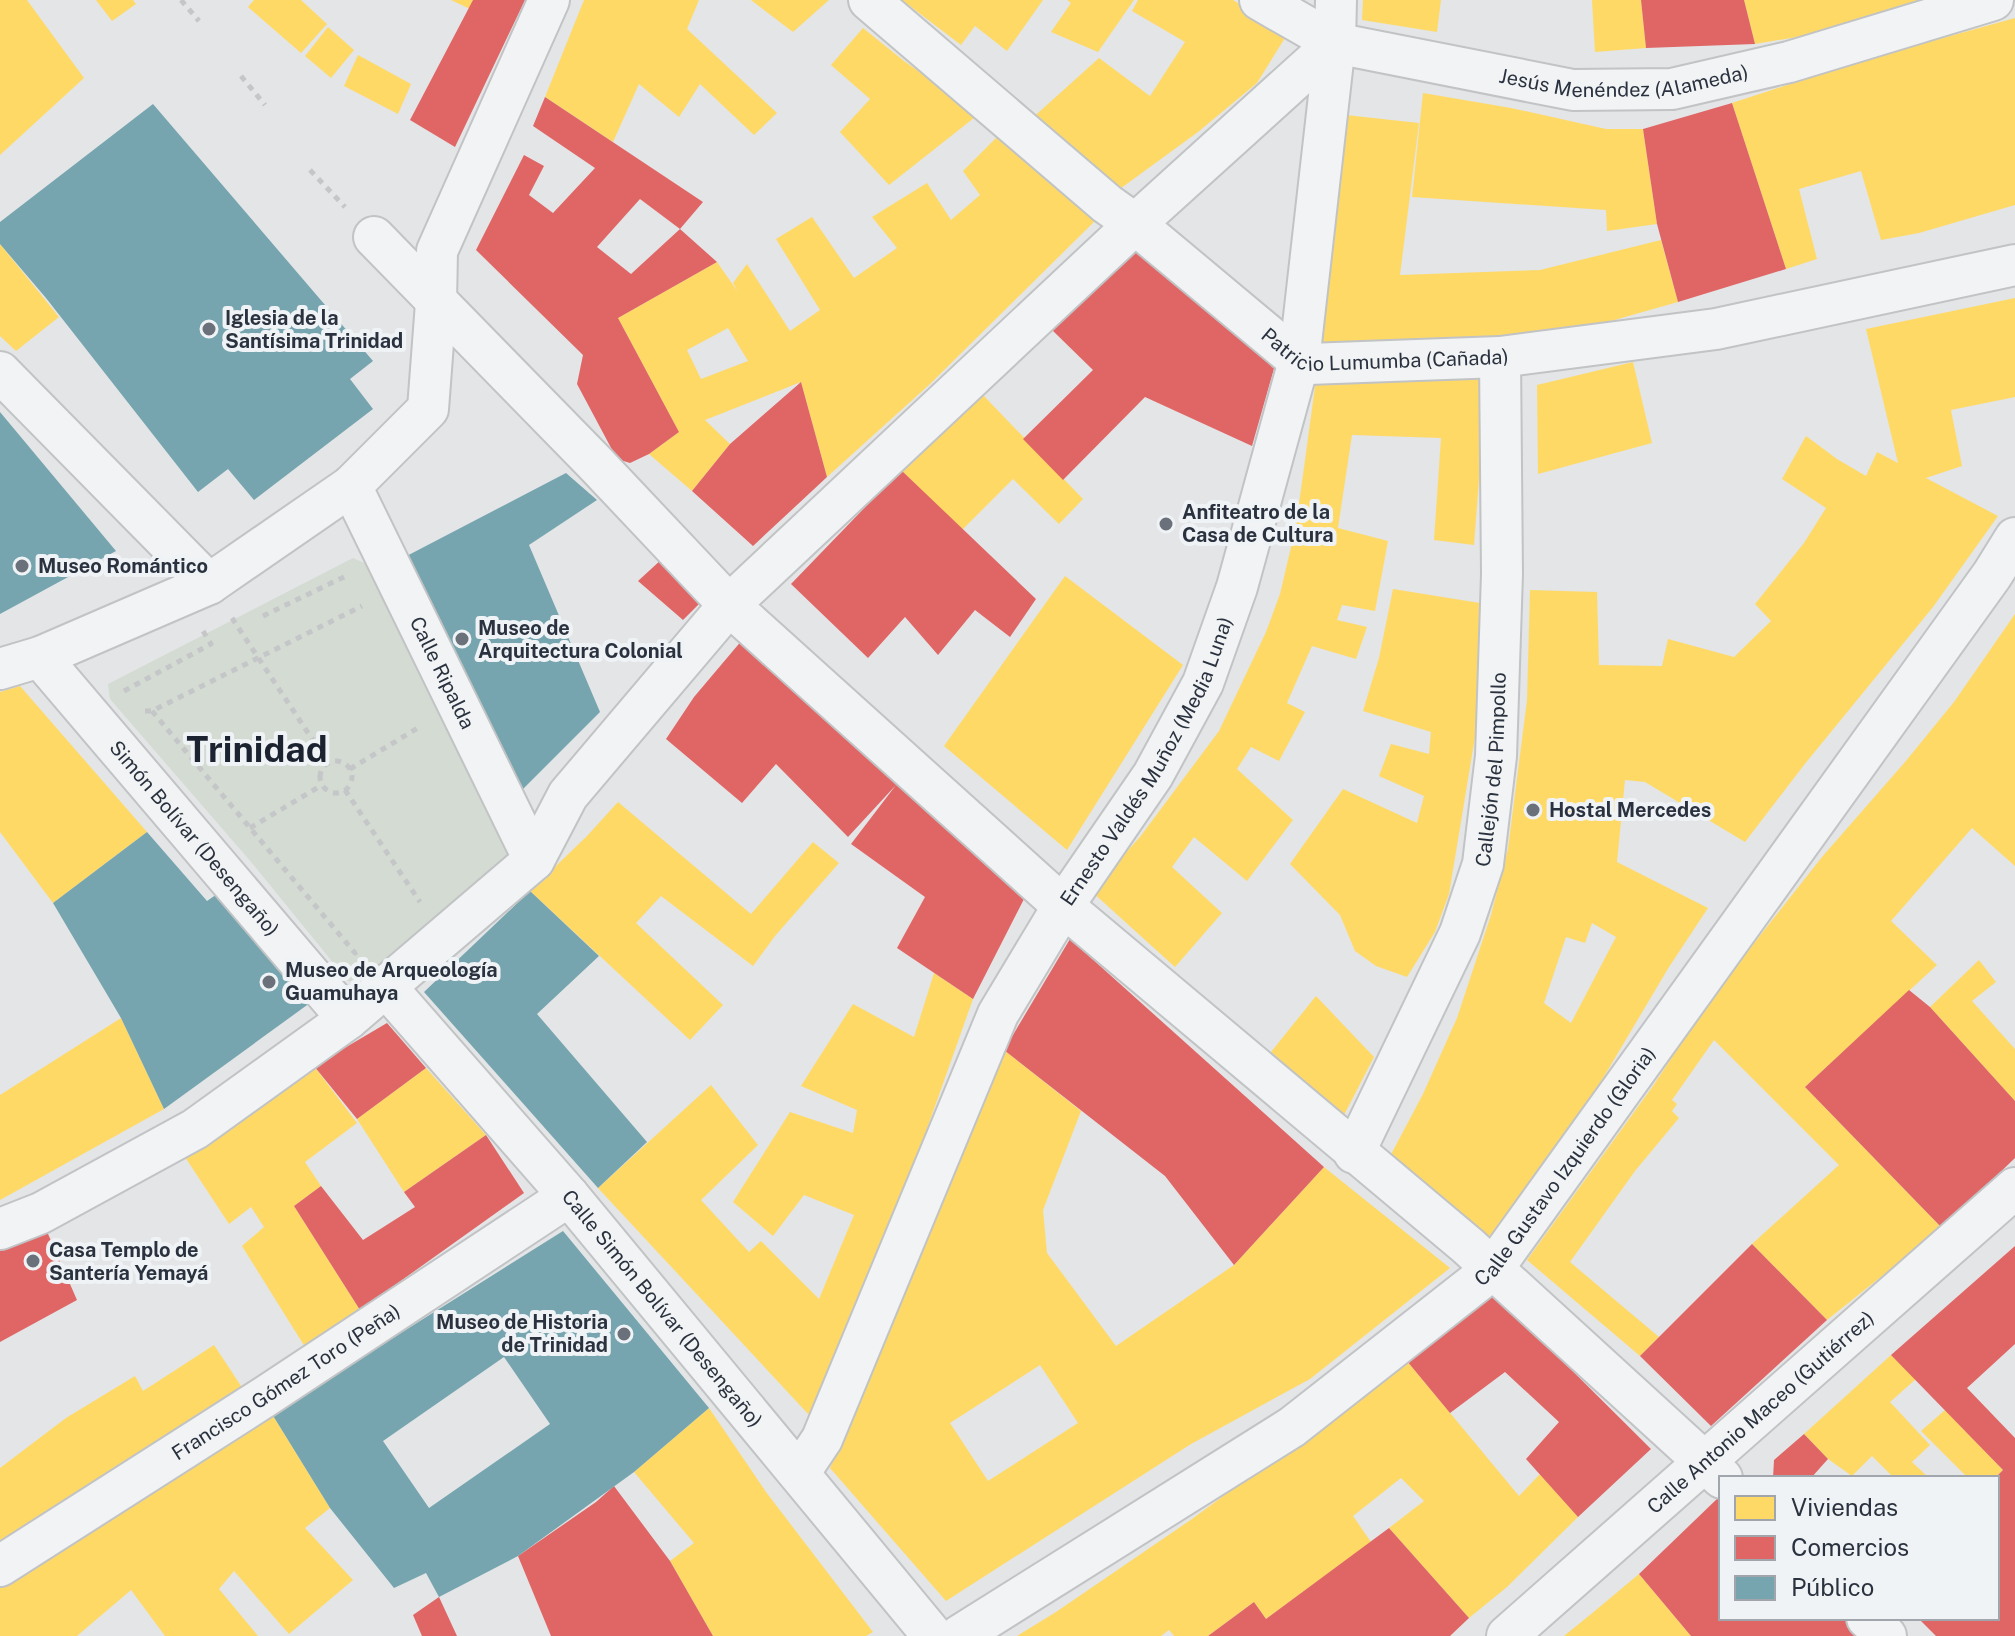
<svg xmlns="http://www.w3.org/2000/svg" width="2015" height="1636" font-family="'Public Sans',sans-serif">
  <rect width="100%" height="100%" fill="#e3e5e7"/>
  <path fill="#d4dbd3" d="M353,558L369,565L511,839L509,856L366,983L348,981L252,863L110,699L108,684Z"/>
  <path fill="#ffd966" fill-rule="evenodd" d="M0,0H27L84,78L0,155Z
    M96,0H133L136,4L112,21Z
    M254,0H301L327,24L301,53L248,7Z
    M451,0H473L470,9Z
    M584,0H699L687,29L777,113L754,135L700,84L679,117L639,84L613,142L545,97Z
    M751,0H829L793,32Z
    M902,0H1043L1007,51L975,26L961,45Z
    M1067,0H1134L1098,52L1051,32L1071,3Z
    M1138,0H1233L1288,33L1257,83L1198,132L1113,194L1028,122L1099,58L1150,96L1185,42L1132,11Z
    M1363,0H1441L1437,32L1362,20Z
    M1592,0H1641L1646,48L1595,52Z
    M1744,0H1937L1857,27L1755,44Z
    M2015,18V205L1919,233L1881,240L1861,171L1799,189L1817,259L1786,269L1732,103L1860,61Z
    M328,27L354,50L331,78L305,56Z
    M863,28L904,61L979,114L889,185L840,132L870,99L831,65Z
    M358,55L411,84L398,114L344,86Z
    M1423,93L1511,108L1606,129H1643L1657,224L1607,231L1606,210L1412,197Z
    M1346,115L1419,123L1400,275L1540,270L1661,240L1678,302L1544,340L1413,347L1321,343Z
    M1002,132L1096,220L930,384L827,477L801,382L705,420L730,444L692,491L649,454L679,432L618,318L717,262L738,292L733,283L747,264L790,331L820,310L776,239L812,217L854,278L897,248L872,217L927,183L951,220L980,195L963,171ZM728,328L748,361L701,379L687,350Z
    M0,244L59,317L16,351L0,336Z
    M2015,298V397L1951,410L1962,466L1926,478L1998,516L1933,607L1804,765L1745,842L1645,782L1625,780L1617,862L1708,908L1669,967L1590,1100L1490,1245L1387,1162L1423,1094L1457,1018L1491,915L1508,849L1527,700L1530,590L1597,592L1599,665L1662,666L1668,639L1734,657L1771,621L1755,604L1804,543L1826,508L1782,479L1806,436L1837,459L1866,476L1877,452L1898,463L1866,329ZM1592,923L1616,937L1571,1023L1544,1003L1566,937L1585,943Z
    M1633,362L1652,443L1538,474L1537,385Z
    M1317,372L1484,373L1482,441L1474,545L1434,540L1441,438L1352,435L1338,528L1388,541L1375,611L1342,605L1337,620L1367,627L1356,659L1312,646L1287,703L1305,712L1279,761L1251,747L1237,769L1293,820L1247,881L1194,837L1172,867L1222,913L1175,967L1091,891L1140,837L1219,731L1266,632L1280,594L1296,526Z
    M982,394L1083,499L1059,524L1013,479L962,530L901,470Z
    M1065,576L1183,665L1067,850L944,746Z
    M1393,589L1486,604L1475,737L1449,894L1435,932L1407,977L1376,966L1355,951L1340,915L1290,864L1343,789L1417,823L1424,796L1379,776L1391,744L1429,754L1431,732L1363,711L1379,658Z
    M2015,614V866L1972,828L1891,921L1937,965L1805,1087L1942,1228L1827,1320L1752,1244L1839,1165L1714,1040L1672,1100L1677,1104L1672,1111L1679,1118L1635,1171L1570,1262L1659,1337L1640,1356L1527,1260L1653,1086L1713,995L1822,857L1905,762L1954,702Z
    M20,686L147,832L53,903L0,832V692Z
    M618,802L751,914L813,842L839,863L775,936L753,966L661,896L636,923L723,1005L690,1040L530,891L587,836Z
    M1979,960L1996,982L1972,1001L2015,1049V1101L1930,1007Z
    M934,973L973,999L918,1154L849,1329L810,1416L598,1188L711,1085L758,1145L701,1200L749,1252L761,1241L819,1299L854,1215L804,1195L773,1236L733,1202L790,1112L853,1133L857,1110L801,1086L853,1004L914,1037Z
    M1316,996L1374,1057L1344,1115L1271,1052Z
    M121,1018L164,1109L0,1200V1095Z
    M1004,1050L1081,1111L1043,1210L1047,1253L1116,1346L1234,1265L1324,1167L1450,1268L1310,1379L1191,1444L946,1601L830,1468L943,1183ZM1040,1365L1078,1423L988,1481L950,1423Z
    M314,1066L357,1123L305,1162L321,1186L294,1206L360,1310L305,1347L242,1246L264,1227L251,1207L229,1224L183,1154Z
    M426,1068L486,1135L404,1192L357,1119Z
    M214,1345L243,1389L0,1544V1468L66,1418L135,1376L143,1391Z
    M1891,1355L1916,1379L1890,1402L1930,1445L1912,1462L1929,1478H1894L1872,1456L1852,1476L1828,1459L1804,1434Z
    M1407,1361L1519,1496L1540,1474L1578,1517L1507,1587L1469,1618L1389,1528L1424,1501L1401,1478L1353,1516L1371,1542L1266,1619L1254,1602L1208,1636H1174L1169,1630L1161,1636H1017L1056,1612L1192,1519Z
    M709,1408L766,1492L873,1632L866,1636H713L670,1561L694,1543L634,1472Z
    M1945,1410L2003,1470L1995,1478H1968L1921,1431Z
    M272,1414L330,1508L305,1528L353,1580L289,1634L234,1571L219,1589L258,1636H165L131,1590L77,1636H0V1588Z
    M1639,1574L1691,1636H1564L1596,1610Z"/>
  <path fill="#e06666" d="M473,0H525L455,147L410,120Z
    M1641,0H1744L1755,44L1646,48Z
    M545,97L703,202L680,229L640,199L597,247L631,274L680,229L717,262L618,318L679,432L649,454L630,463L617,459L577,384L583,355L476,250L524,155L544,166L529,195L553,213L595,168L533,126Z
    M1732,103L1786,269L1678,302L1657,224L1643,129Z
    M1141,241L1277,358L1252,446L1145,397L1063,480L1023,439L1093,370L1051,329Z
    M801,382L827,477L753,546L692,491L730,444Z
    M901,470L1036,599L1010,637L975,610L938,655L905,617L868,658L791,584Z
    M662,559L706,597L683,620L638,581Z
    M743,639L1025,897L973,999L897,948L925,897L851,844L896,785L848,837L776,764L742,803L666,739L694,697Z
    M1070,939L1324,1167L1234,1265L1165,1176L1004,1050Z
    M1909,990L1930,1007L2015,1101V1158L1942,1228L1805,1087Z
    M387,1023L426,1068L357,1119L314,1066Z
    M486,1135L524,1193L360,1310L294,1206L321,1186L363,1240L415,1207L404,1192Z
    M45,1227L77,1300L0,1342V1247Z
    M1752,1244L1827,1320L1711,1426L1640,1356Z
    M2015,1246V1344L1967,1388L2015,1438V1636H1936L1918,1618H1997V1478H1995L2003,1470L1891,1355Z
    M1495,1294L1651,1449L1578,1517L1526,1459L1559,1422L1505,1372L1450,1413L1407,1361Z
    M1804,1434L1828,1459L1811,1478H1773L1774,1460Z
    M614,1486L670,1561L713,1636H551L518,1556L596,1502Z
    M1719,1497L1721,1618H1850L1869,1636H1691L1639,1574Z
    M1389,1528L1469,1618L1450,1636H1208L1254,1602L1266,1619Z
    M439,1597L457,1636H422L413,1615Z"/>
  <path fill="#76a5af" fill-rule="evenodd" d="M153,104L373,361L350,379L373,409L254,500L228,469L198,492L46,298L0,244V222Z
    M0,412L116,551L0,614Z
    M566,473L597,500L529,545L600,712L517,795L399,560Z
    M147,832L207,901L220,892L314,1000L164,1109L121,1018L53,903Z
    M530,891L599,956L537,1014L647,1142L598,1188L424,992Z
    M563,1231L709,1408L634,1472L518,1556L439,1597L426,1573L394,1588L330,1508L272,1414ZM504,1357L550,1424L429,1508L383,1441Z"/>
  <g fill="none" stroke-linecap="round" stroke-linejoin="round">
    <g stroke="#c1c3c5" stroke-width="44">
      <g id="street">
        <path id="s1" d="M869,0L1107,204L1135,224L1299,361L1308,364L1500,357L1716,329L2015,265"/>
        <path id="s2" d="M1260,0L1335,43L1573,90L1672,89L1789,62L1993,0"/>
        <path d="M374,237L595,463L729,605L1063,906L1468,1246L1722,1478"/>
        <path d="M0,372L209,584"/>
        <path id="s3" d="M351,486L534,860"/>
        <path id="s4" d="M40,657L348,1019"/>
        <path d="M0,669L40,657L209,584L351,486L428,409L436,303L437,251L549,0"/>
        <path id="s5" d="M386,987L569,1196L933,1636"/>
        <path id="s6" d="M1354,1153L1460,933L1483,864L1496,756L1502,574L1500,357"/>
        <path d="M0,1229L41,1213L195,1129L348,1019L534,860L568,795L729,605L1135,224L1335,43"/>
        <path id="s7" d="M800,1472L822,1439L998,1014L1063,906L1153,775L1203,683L1237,587L1299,361L1335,43L1336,0"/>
        <path id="s8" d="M0,1566L266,1396L569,1196"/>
        <path d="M1867,1618L1886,1636"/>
        <path id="s9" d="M959,1636L1292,1427L1492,1270L1992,575L2015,538"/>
        <path id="s10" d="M1507,1636L2015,1188"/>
      </g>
    </g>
    <path stroke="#c4c6c8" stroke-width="5" stroke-dasharray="6 6" stroke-linecap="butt" d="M181,0L199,21
      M241,76L265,105
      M310,170L345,207
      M263,616L348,575
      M232,618L328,763
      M124,691L211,644L203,631
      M145,711H152L362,606
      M152,711L355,953L358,951
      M320 777a16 16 0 1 1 32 0a16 16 0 1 1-32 0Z
      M350,769L421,726
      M345,790L420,902
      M250,828L322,785"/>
    <use href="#street" stroke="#f1f3f4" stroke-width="40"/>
  </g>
  <g fill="#6b717a" stroke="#f0f3f6" stroke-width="3">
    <circle cx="209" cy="329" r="8"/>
    <circle cx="1166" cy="524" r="8"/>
    <circle cx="22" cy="566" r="8"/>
    <circle cx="462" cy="639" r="8"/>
    <circle cx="1533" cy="810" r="8"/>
    <circle cx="269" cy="982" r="8"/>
    <circle cx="33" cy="1261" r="8"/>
    <circle cx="624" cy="1334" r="8"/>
  </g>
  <g text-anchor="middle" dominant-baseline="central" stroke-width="8" stroke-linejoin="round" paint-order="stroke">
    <g font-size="20" fill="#2a323f" stroke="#f0f3f6">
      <text stroke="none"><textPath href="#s2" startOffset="380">Jesús Menéndez (Alameda)</textPath></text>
      <text stroke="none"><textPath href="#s1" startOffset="644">Patricio Lumumba (Cañada)</textPath></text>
      <text stroke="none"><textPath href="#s3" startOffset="208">Calle Ripalda</textPath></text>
      <text stroke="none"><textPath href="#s7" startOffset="794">Ernesto Valdés Muñoz (Media Luna)</textPath></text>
      <text stroke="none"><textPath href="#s6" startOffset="412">Callejón del Pimpollo</textPath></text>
      <text stroke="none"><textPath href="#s4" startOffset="238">Simón Bolívar (Desengaño)</textPath></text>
      <text stroke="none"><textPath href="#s9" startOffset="774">Calle Gustavo Izquierdo (Gloria)</textPath></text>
      <text stroke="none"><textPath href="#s5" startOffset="424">Calle Simón Bolívar (Desengaño)</textPath></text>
      <text stroke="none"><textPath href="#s8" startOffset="340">Francisco Gómez Toro (Peña)</textPath></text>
      <text stroke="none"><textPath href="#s10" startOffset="338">Calle Antonio Maceo (Gutiérrez)</textPath></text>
    </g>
    <g font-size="20" font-weight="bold" fill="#2a323f" stroke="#f0f3f6" text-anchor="start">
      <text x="225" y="318">Iglesia de la<tspan x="225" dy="23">Santísima Trinidad</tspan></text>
      <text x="1182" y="512">Anfiteatro de la<tspan x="1182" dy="23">Casa de Cultura</tspan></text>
      <text x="38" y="566">Museo Romántico</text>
      <text x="478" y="628">Museo de<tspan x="478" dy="23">Arquitectura Colonial</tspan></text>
      <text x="1549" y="810">Hostal Mercedes</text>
      <text x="285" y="970">Museo de Arqueología<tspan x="285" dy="23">Guamuhaya</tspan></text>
      <text x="49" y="1250">Casa Templo de<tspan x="49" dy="23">Santería Yemayá</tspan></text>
      <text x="608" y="1322" text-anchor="end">Museo de Historia<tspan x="608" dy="23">de Trinidad</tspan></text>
    </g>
    <g font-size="36" font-weight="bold" fill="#1c2330" stroke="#f0f3f6">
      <text x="257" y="749">Trinidad</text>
    </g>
  </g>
  <rect x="1719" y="1476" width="280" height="144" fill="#f0f3f6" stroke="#a1a6ad" stroke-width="2"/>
  <rect x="1735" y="1496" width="40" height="24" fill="#ffd966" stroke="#a1a6ad" stroke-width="2"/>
  <text x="1791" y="1516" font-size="24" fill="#2a323f">Viviendas</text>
  <rect x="1735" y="1536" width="40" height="24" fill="#e06666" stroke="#a1a6ad" stroke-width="2"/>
  <text x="1791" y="1556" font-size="24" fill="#2a323f">Comercios</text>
  <rect x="1735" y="1576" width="40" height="24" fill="#76a5af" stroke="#a1a6ad" stroke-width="2"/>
  <text x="1791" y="1596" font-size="24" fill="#2a323f">Público</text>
</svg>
